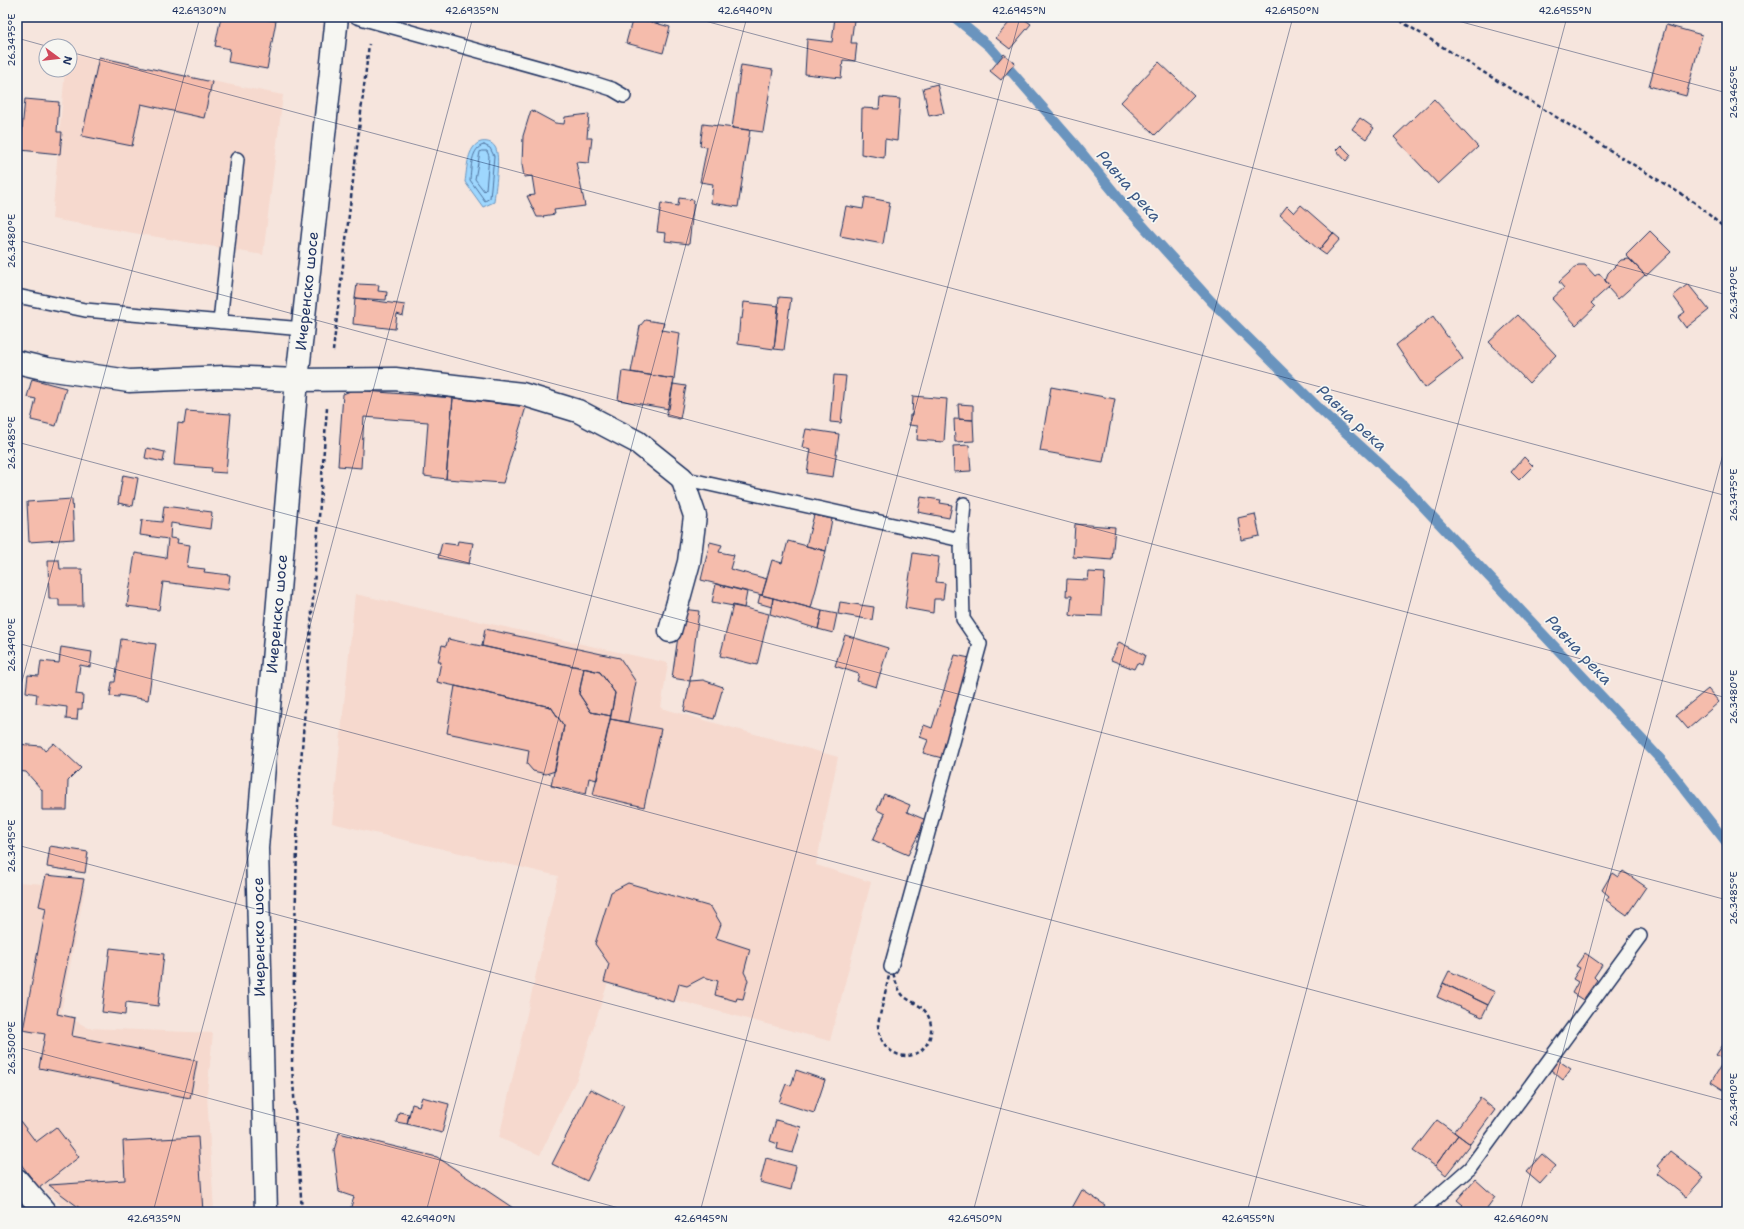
<svg xmlns="http://www.w3.org/2000/svg" width="1744" height="1229" font-family="'Shantell Sans',sans-serif">
  <rect width="100%" height="100%" fill="#f6e5dd"/>
  <filter id="ink" filterUnits="userSpaceOnUse"><feTurbulence type="fractalNoise" baseFrequency=".025" numOctaves="2"/><feDisplacementMap in="SourceGraphic" scale="8" xChannelSelector="R" yChannelSelector="G"/><feConvolveMatrix kernelMatrix="1 2 1 2 8 2 1 2 1" color-interpolation-filters="sRGB"/></filter>
  <g filter="url(#ink)">
    <path fill="#f6d9ce" d="M70,53L283,95L263,255L52,219L65,70H70Z
      M355,594L668,663L661,708L838,757L816,865L871,882L830,1041L608,982L578,1076L540,1155L499,1138L558,876L332,823Z
      M17,882L85,887L61,1012L88,1028L213,1033L207,1094L214,1212H68L21,1166L17,1160Z"/>
    <path fill="#9ed7fe" stroke="#6a94be" d="M481,142C486,141 492,142 495,147C501,156 495,190 494,202L483,207L465,182C467,169 467,146 481,142Z"/>
    <g fill="none" stroke-linecap="round" stroke-linejoin="round">
      <path stroke="#4f729e" stroke-width="1" d="M484,145L490,148L494,156L490,198L485,201L470,180C471,169 471,147 484,145Z
        M482,151H487L489,156L486,189L484,191L475,179L480,152Z"/>
      <path stroke="#6a94be" stroke-width="10" d="M954,17L990,47L1072,141L1126,207L1211,301L1320,409L1402,484L1665,764L1727,843"/>
    </g>
    <path fill="#f5bcac" stroke="#1b2f5e" d="M221,17H250L276,21L267,69L228,62L230,49L215,46Z
      M633,17L670,27L663,53L626,43Z
      M835,17L854,20L851,43H857L855,61L843,60L841,78L805,74L807,39L832,42Z
      M1014,17H1021L1031,24L1010,49L996,38Z
      M1666,25L1702,35L1686,96L1649,86Z
      M1004,54L1015,63L1001,80L990,71Z
      M99,57L212,82L204,118L141,104L132,146L82,136Z
      M1159,62L1194,95L1155,135L1121,102Z
      M741,65L773,70L763,132L732,128Z
      M937,84L944,113L929,116L923,88Z
      M880,97L900,99L897,141L885,139L884,158L861,154L862,108L879,109Z
      M25,99L59,102L57,132H62L60,154L20,150Z
      M1434,99L1478,147L1438,184L1394,137Z
      M531,110L555,123L564,124L565,117L589,114L587,138H592L589,163L576,162L585,206L554,210L555,214L543,216L544,217H537L527,196L535,195L532,176L524,177L522,164L523,136Z
      M1360,118L1374,128L1366,139L1352,129Z
      M703,124L750,130L738,207L711,203L713,184L700,182L707,147L700,146Z
      M1341,145L1351,155L1346,161L1336,150Z
      M865,197L890,202L883,244L840,236L846,206L863,209Z
      M679,198L694,200L689,244L665,241L666,233L657,232L661,203L678,206Z
      M1301,205L1333,233L1319,250L1280,215L1287,206L1294,213Z
      M1650,231L1671,252L1646,276L1626,255Z
      M1333,233L1340,239L1326,255L1319,250Z
      M1629,259L1645,275L1618,299L1608,288L1610,286L1605,281L1608,273L1621,260Z
      M1578,265H1585L1595,276L1599,273L1610,286L1591,303L1595,307L1576,325L1552,299L1564,288L1559,282Z
      M357,284L379,285L378,291L387,292L386,300L355,298Z
      M1688,284L1709,310L1686,328L1678,317L1685,312L1673,296Z
      M779,297L791,298L784,350L774,349Z
      M355,298L405,305L403,316L397,314L395,329L353,324Z
      M744,302L779,306L774,349L738,344L740,318L742,319Z
      M1518,315L1556,355L1529,383L1489,342Z
      M1433,316L1463,359L1425,388L1396,345Z
      M645,320L664,323L662,330L680,333L674,379L631,372L640,326Z
      M622,371L674,379L669,409L618,400Z
      M834,375L846,376L841,423L830,422Z
      M32,379L66,388L56,426L31,420L36,399L27,397Z
      M673,384L686,386L680,419L666,416Z
      M1051,387L1115,399L1103,462L1040,451Z
      M353,390L453,398L446,479L424,476L428,422L364,417L361,468L338,466L343,394Z
      M913,396L947,399L944,442L917,440L918,426L909,425L910,415H912Z
      M453,398L526,407L503,483L446,479Z
      M958,404L973,405V420L959,419Z
      M186,411L231,414L226,473L211,472L212,468L174,465L178,423L184,424Z
      M954,419L973,420L974,441L955,442Z
      M806,429L839,434L833,477L807,473L811,449L802,447Z
      M969,445L971,471L954,472L953,446Z
      M147,448L165,452L163,462L145,458Z
      M1524,457L1533,466L1519,480L1511,472Z
      M123,475L138,478L133,506L118,503Z
      M921,497L941,500L940,503L952,505L949,518L918,512Z
      M72,499L74,539L29,542L27,502Z
      M164,506L212,512L210,529L171,523L170,538L178,539L177,543L190,545L187,567L205,569L204,572L230,575L228,590L163,582L159,610L127,606L135,553L166,558L168,539L140,535L142,520L162,522Z
      M1255,514L1260,536L1241,540L1238,518Z
      M814,515L832,519L826,551L806,546Z
      M1075,524L1115,527L1112,560L1073,557Z
      M458,541L473,543L469,564L438,558L442,543L457,545Z
      M788,541L826,551L811,608L762,595L772,560L782,563Z
      M710,542L722,545L719,552L734,555L730,569L767,579L762,595L701,580Z
      M913,553L939,557L936,582L945,583L943,599H934L933,613L905,608Z
      M48,560H59L60,569H82L83,606H59V599H49Z
      M1089,572L1105,573L1102,616L1075,615V617L1070,615L1072,596H1066L1067,579L1088,580Z
      M716,584L747,592L744,608L712,602Z
      M760,595L773,598L772,607L758,603Z
      M773,598L822,611L818,629L770,614Z
      M840,602L874,607L872,620L838,614Z
      M733,605L769,614L757,665L720,656Z
      M682,609L699,611L690,681L672,678Z
      M822,611L837,614L833,633L818,629Z
      M485,629L620,658L636,682L628,722L610,719L615,693L600,672L482,646Z
      M845,635L888,648L876,687L857,681L859,674L835,666Z
      M121,639L156,644L148,700L119,695V697L110,696L112,682H115Z
      M448,639L584,668L579,694L591,712L611,716L597,780L589,778L586,794L551,786L564,726L551,707L437,682L441,662H438L441,649L442,645L446,646Z
      M1119,642L1145,655L1142,665L1137,663L1134,669L1111,660Z
      M61,647L92,652L90,667L80,665L76,694L83,695L82,709H78L77,720L66,719L67,707L36,703L37,694L26,692L28,675L39,676L41,661L59,663Z
      M955,655L975,659L942,758L923,753L928,740L920,737L924,725L932,728Z
      M584,668L600,672L615,693L611,716L591,712L579,694Z
      M703,680L723,687L714,719L684,711L690,681Z
      M455,686L551,707L564,726L555,771L546,774L533,771L527,764L529,750L447,733Z
      M1708,689L1719,702L1688,729L1676,715Z
      M610,719L661,729L644,807L593,795Z
      M54,743L81,768L68,781L67,810H42V790L26,772L17,771V744L41,746L45,751Z
      M884,794L910,805L907,812L926,820L908,855L873,840L885,814L877,810Z
      M50,846L88,852L85,873L47,867Z
      M1623,871L1646,887L1627,915L1606,900L1609,896L1602,890L1612,873L1618,877Z
      M46,875L84,879L57,1014L75,1018L72,1036L197,1061L190,1098L39,1068L45,1034L23,1030L46,908L39,906Z
      M628,883L711,907L721,924L716,938L750,949L744,972L748,980L743,999L737,998L736,1001L715,995L718,981L704,977L687,986L679,984L674,1002L604,982L609,964L595,944L611,892Z
      M110,948L164,954L158,1006L126,1002L125,1015L102,1012Z
      M1585,953L1602,965L1594,977L1597,980L1583,1000L1572,993L1578,982L1573,979L1580,968L1576,966Z
      M1449,971L1495,992L1488,1005L1443,983Z
      M1443,983L1488,1005L1482,1017L1437,997Z
      M1727,1039V1092L1711,1082L1725,1060L1716,1055Z
      M1552,1056L1571,1069L1563,1080L1545,1065Z
      M796,1070L825,1080L814,1113L779,1102L786,1084L791,1086Z
      M590,1089L624,1106L587,1181L552,1164Z
      M422,1097L449,1104L442,1133L407,1124L412,1104L419,1106Z
      M1480,1098L1495,1110L1470,1144L1454,1132Z
      M399,1112L409,1114L407,1124L396,1122Z
      M17,1117L36,1142L56,1127L79,1157L39,1188L17,1159Z
      M776,1120L801,1127L793,1153L777,1149L778,1144L770,1141Z
      M1437,1120L1458,1135L1435,1166L1413,1151Z
      M339,1133L437,1157L519,1212H356L350,1210L354,1197L339,1192L334,1150Z
      M1458,1135L1470,1144L1446,1175L1435,1166Z
      M198,1137L203,1212H85L49,1185L125,1180L123,1141Z
      M1670,1151L1704,1177L1686,1197L1657,1174L1661,1169L1657,1166Z
      M1542,1154L1556,1166L1540,1184L1526,1172Z
      M766,1158L796,1166L791,1190L760,1182Z
      M1475,1179L1495,1197L1484,1212H1458L1463,1205L1457,1200Z
      M1082,1190L1105,1205L1100,1212H1081L1072,1208Z"/>
    <g fill="none" stroke-linecap="round" stroke-linejoin="round">
      <g stroke="#1b2f5e" stroke-width="16">
        <path id="service" d="M357,17L587,81L612,89L624,96
          M17,296L85,310L303,329
          M220,322L237,159
          M682,478L961,540
          M891,967L980,644L963,619L961,540L964,504
          M1420,1212L1470,1168L1640,936"/>
      </g>
      <g stroke="#1b2f5e" stroke-width="25">
        <path id="minor" d="M17,362L47,369L129,381L225,377L297,380L395,379L522,394L578,411L637,442L682,478L695,516L689,562L670,631
          M17,1180L45,1212"/>
      </g>
      <g stroke="#1b2f5e" stroke-width="25">
        <path id="tertiary" d="M266,1212L257,848L297,380L337,17"/>
      </g>
      <path stroke="#1b2f5e" stroke-width="2.5" stroke-dasharray="4 3" stroke-linecap="butt" d="M1394,17L1694,202L1727,230
        M333,351L369,44
        M891,967C894,975 896,985 901,993C905,999 912,1001 918,1005C930,1012 934,1027 929,1040C916,1068 879,1057 878,1024Z
        M292,1062L298,803L327,408
        M292,1067L302,1212"/>
      <use href="#service" stroke="#f6f6f2" stroke-width="13"/>
      <use href="#minor" stroke="#f6f6f2" stroke-width="22"/>
      <use href="#tertiary" stroke="#f6f6f2" stroke-width="22"/>
    </g>
  </g>
  <path fill="none" stroke="#1b2f5e" stroke-width="1" stroke-opacity="0.45" d="M690,17L1727,295M1443,17L1727,93M17,38L46,46M70,52L1727,496M17,240L1727,698M17,442L1727,900M17,643L1727,1101M17,700L200,17M17,845L1387,1212M17,1047L634,1212M153,1212L473,17M426,1212L747,17M700,1212L1020,17M973,1212L1293,17M1247,1212L1567,17M1520,1212L1727,439"/>
  <g text-anchor="middle" dominant-baseline="central" stroke-width="3.5" stroke-linejoin="round" paint-order="stroke">
    <g font-size="15" fill="#1b2f5e" stroke="#f6f6f2">
      <text transform="translate(307 291) rotate(-84)">Ичеренско шосе</text>
      <text transform="translate(277 614) rotate(-85)">Ичеренско шосе</text>
      <text transform="translate(259 937) rotate(-91)">Ичеренско шосе</text>
    </g>
    <g font-size="16" font-style="italic" fill="#3c5986" stroke="#f6f6f2">
      <text transform="translate(1129 186) rotate(49)">Равна река</text>
      <text transform="translate(1352 418) rotate(43)">Равна река</text>
      <text transform="translate(1579 650) rotate(47)">Равна река</text>
    </g>
  </g>
  <rect width="1744" height="1229" fill="none" stroke="#f6f6f2" stroke-width="44"/>
  <g transform="translate(58 58) rotate(105)"><circle r="19" fill="#f6f6f2" stroke="#9ea6b7"/>
  <path d="M0-3L7 15L0 10L-7 15Z" fill="#d1495b"/>
  <text y="-6" font-size="11" font-weight="bold" text-anchor="middle" fill="#1b2f5e">N</text>
  </g>
  <rect x="22" y="22" width="1700" height="1185" fill="none" stroke="#1b2f5e" stroke-width="1.5"/>
  <g font-size="10" text-anchor="middle" fill="#1b2f5e">
    <text x="199" y="14">42.6930°N</text>
    <text x="472" y="14">42.6935°N</text>
    <text x="745" y="14">42.6940°N</text>
    <text x="1019" y="14">42.6945°N</text>
    <text x="1292" y="14">42.6950°N</text>
    <text x="1565" y="14">42.6955°N</text>
    <text transform="translate(11 40) rotate(-90)" y="4">26.3475°E</text>
    <text transform="translate(1733 92) rotate(-90)" y="4">26.3465°E</text>
    <text transform="translate(11 241) rotate(-90)" y="4">26.3480°E</text>
    <text transform="translate(1733 293) rotate(-90)" y="4">26.3470°E</text>
    <text transform="translate(11 443) rotate(-90)" y="4">26.3485°E</text>
    <text transform="translate(1733 495) rotate(-90)" y="4">26.3475°E</text>
    <text transform="translate(11 645) rotate(-90)" y="4">26.3490°E</text>
    <text transform="translate(1733 697) rotate(-90)" y="4">26.3480°E</text>
    <text transform="translate(11 846) rotate(-90)" y="4">26.3495°E</text>
    <text transform="translate(1733 898) rotate(-90)" y="4">26.3485°E</text>
    <text transform="translate(11 1048) rotate(-90)" y="4">26.3500°E</text>
    <text transform="translate(1733 1100) rotate(-90)" y="4">26.3490°E</text>
    <text x="154" y="1222">42.6935°N</text>
    <text x="428" y="1222">42.6940°N</text>
    <text x="701" y="1222">42.6945°N</text>
    <text x="975" y="1222">42.6950°N</text>
    <text x="1248" y="1222">42.6955°N</text>
    <text x="1521" y="1222">42.6960°N</text>
  </g>
</svg>
